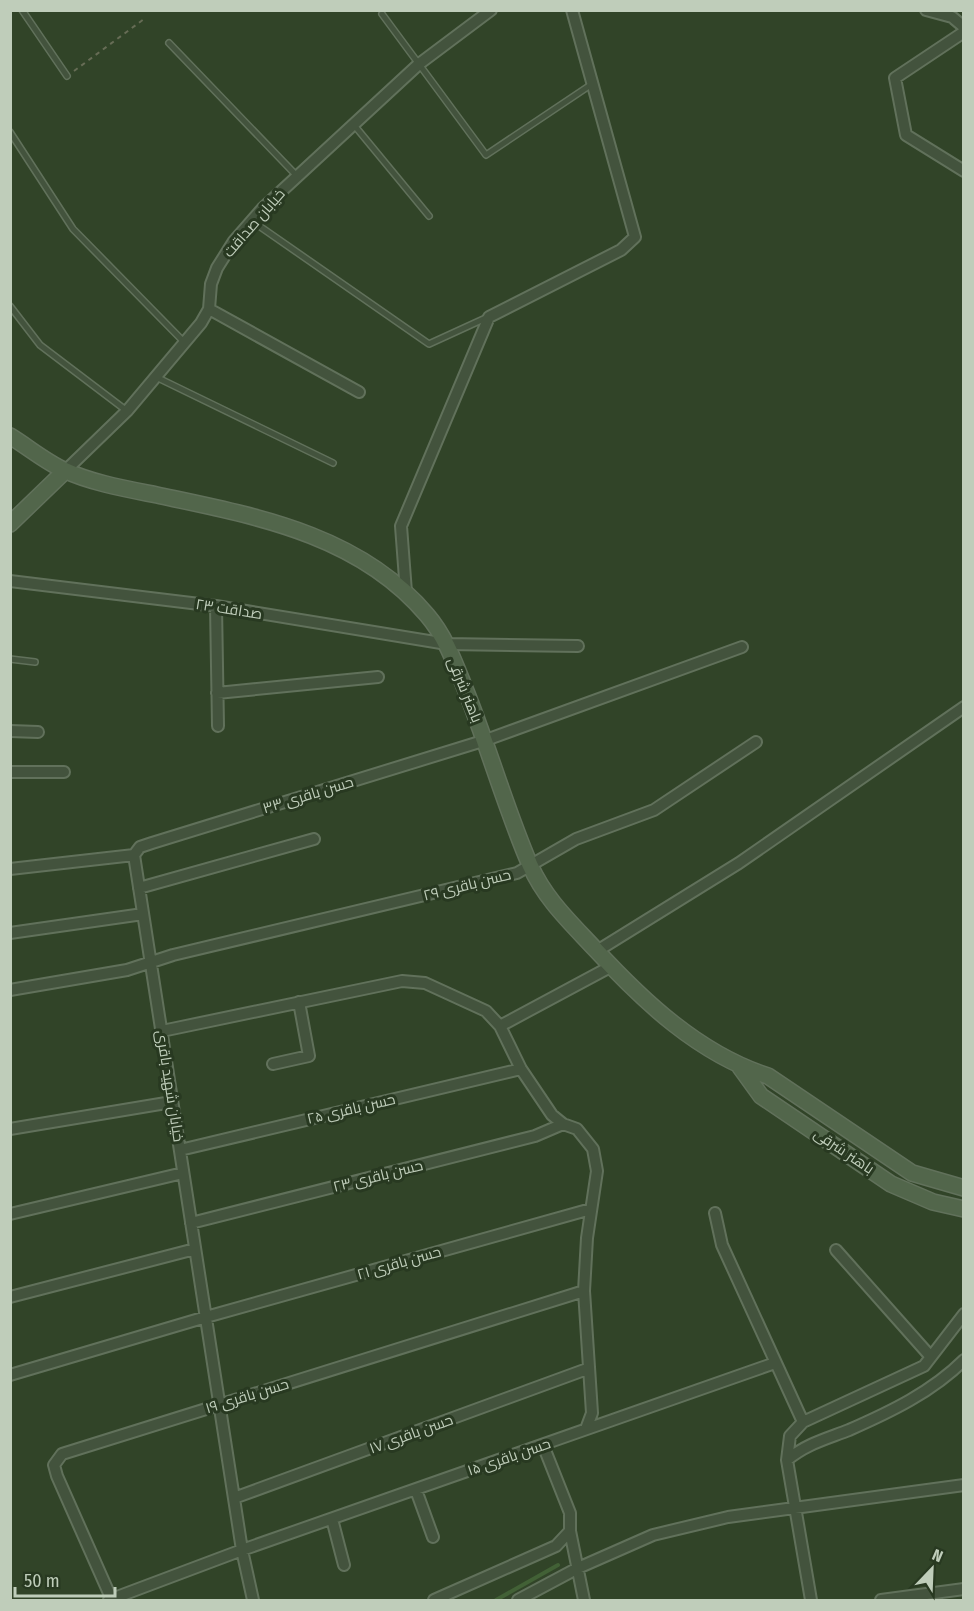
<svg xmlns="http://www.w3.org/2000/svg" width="974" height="1611" font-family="'Fira Sans Condensed',Cairo,sans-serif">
  <rect width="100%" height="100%" fill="#314428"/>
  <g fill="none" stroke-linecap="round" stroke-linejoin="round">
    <path stroke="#426136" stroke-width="4" d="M496,1600L558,1565"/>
    <g stroke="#61715b" stroke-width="8">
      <path id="lane" d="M22,10L67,76
        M382,14L486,155L592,84
        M169,43L297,176
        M354,125L429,216
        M10,132L73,229L185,343
        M252,221L429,344L488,317
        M10,306L40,345L127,411
        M156,377L333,463
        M10,659L35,662"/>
    </g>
    <g stroke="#61715b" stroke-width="14">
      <path id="street" d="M926,10L952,17L964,27
        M964,32L895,78L906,135L964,171
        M209,309L359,392
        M65,471L127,411L201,323L209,309L211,284L217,268L234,241L262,209L419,64L491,10
        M10,581L216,606L447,644L578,646
        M406,592L401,526L489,317L621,250L635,237L572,10
        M216,606L218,726
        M217,693L378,677
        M10,731L38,732
        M10,772H64
        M134,855L242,1550L253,1600
        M134,855L140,847L152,843L486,740L742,647
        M10,869L134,855
        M139,888L314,839
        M10,933L143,914
        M597,951L739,863L964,707
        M10,990L127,970L173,955L517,873L576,839L654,810L756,742
        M500,1026L610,967
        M162,1031L402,981L425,983L486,1011L500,1026L521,1069L552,1115L563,1124L577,1129L593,1149L597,1171L587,1238L584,1291L592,1413L586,1429
        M273,1064L309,1056L299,1002
        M10,1129L172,1102
        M180,1150L521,1069
        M715,1213L722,1245L803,1422
        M10,1214L183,1173
        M191,1223L535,1136L563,1124
        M836,1250L931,1357
        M10,1297L195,1249
        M10,1375L206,1317L591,1209
        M787,1460C806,1444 826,1439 849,1430C890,1412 932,1392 964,1360
        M416,1490L433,1537
        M234,1498L587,1369
        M332,1519L344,1565
        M570,1531L584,1600
        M109,1600L242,1550L775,1363
        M112,1600L57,1476L54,1465L62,1454L584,1291
        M434,1600L556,1546L570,1531V1513L543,1445
        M518,1600L578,1568L653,1535L728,1517L964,1485
        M811,1600L787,1460L790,1436L803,1422L924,1366L964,1314
        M881,1600L964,1589"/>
    </g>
    <g stroke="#61715b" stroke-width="18">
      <path id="secondary" d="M10,436C28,447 46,462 64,470C92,483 127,489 157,495C255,516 359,534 427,615C445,636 454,661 464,686C488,745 505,807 530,865C545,899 570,922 595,949C643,1001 699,1054 768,1076L912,1173L964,1188
        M10,524L65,471
        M740,1067L761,1096L891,1184L933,1202L964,1209"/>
    </g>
    <path stroke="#666c55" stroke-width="2" stroke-dasharray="4.5 4.5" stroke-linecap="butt" d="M74,71L144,19"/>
    <use href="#lane" stroke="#43533d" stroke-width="5"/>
    <use href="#street" stroke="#43533d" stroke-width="10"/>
    <use href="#secondary" stroke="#52664b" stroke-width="15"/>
  </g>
  <g text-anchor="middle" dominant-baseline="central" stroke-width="6" stroke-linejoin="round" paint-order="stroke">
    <g font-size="15" fill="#bfcdba" stroke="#283921">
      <text transform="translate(254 223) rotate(-49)">خیابان صداقت</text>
      <text transform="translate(229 609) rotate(9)">صداقت ۲۳</text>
      <text transform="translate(465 690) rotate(68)">باهنر شرقی</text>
      <text transform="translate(308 795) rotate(-17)">حسن باقری ۳۳</text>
      <text transform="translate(467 885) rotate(-14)">حسن باقری ۲۹</text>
      <text transform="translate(170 1086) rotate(81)">خیابان شهید باقری</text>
      <text transform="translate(351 1109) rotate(-13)">حسن باقری ۲۵</text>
      <text transform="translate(844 1151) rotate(34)">باهنر شرقی</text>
      <text transform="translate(378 1176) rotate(-14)">حسن باقری ۲۳</text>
      <text transform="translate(399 1263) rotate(-16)">حسن باقری ۲۱</text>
      <text transform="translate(247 1396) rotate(-17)">حسن باقری ۱۹</text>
      <text transform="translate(411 1434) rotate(-20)">حسن باقری ۱۷</text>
      <text transform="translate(509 1457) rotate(-19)">حسن باقری ۱۵</text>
    </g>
  </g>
  <rect width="974" height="1611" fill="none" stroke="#bfcdba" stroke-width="24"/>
  <g transform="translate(932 1569) rotate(23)" stroke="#283921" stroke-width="4.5" paint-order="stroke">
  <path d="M0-4.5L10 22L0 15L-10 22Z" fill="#bfcdba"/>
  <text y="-9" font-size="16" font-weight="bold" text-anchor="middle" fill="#bfcdba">N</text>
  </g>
  <path d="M15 1587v9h100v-9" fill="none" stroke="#bfcdba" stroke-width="3"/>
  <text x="24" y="1587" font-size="18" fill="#bfcdba" stroke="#283921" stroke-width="4.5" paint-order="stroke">50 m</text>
</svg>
